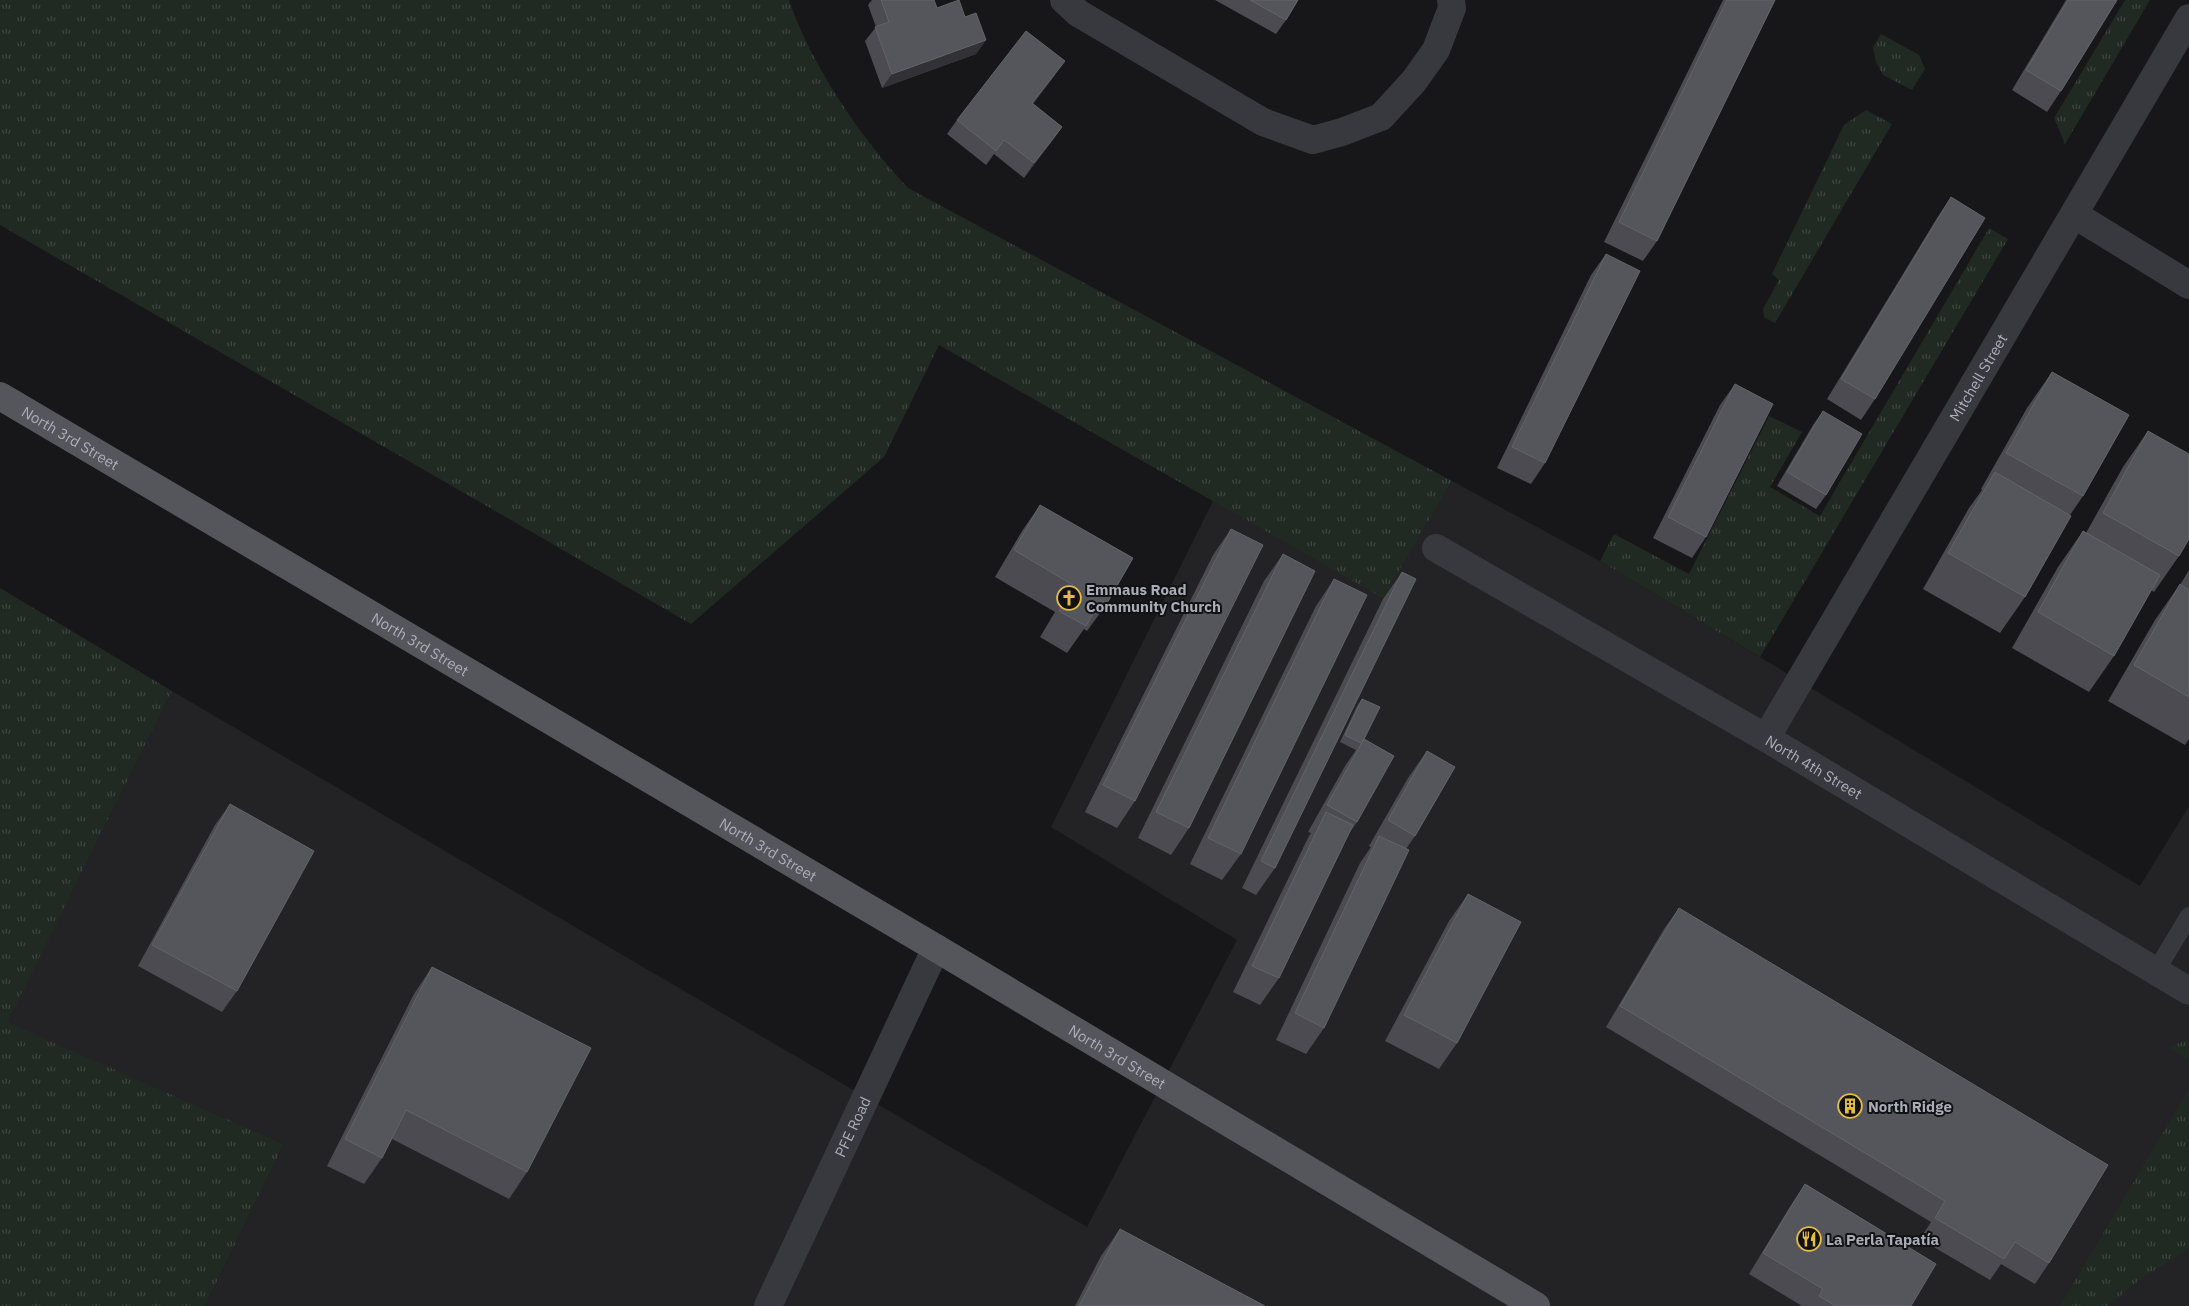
<svg xmlns="http://www.w3.org/2000/svg" width="2189" height="1306" font-family="'IBM Plex Sans',sans-serif">
  <defs>
    <pattern id="grass-tufts" width="24" height="20" patternUnits="userSpaceOnUse" patternTransform="scale(1.25)"><rect width="24" height="20" fill="#212923"/><path d="M3 7l-1-3M5 7V3M7 7l1-3M15 17l-1-3M17 17v-4M19 17l1-3" fill="none" stroke="#3f4541"/></pattern>
  </defs>
  <rect width="100%" height="100%" fill="#171719"/>
  <path fill="#232326" d="M1452,481L1600,561L2140,886L2189,806V1306H205L284,1144L6,1022L172,691L1087,1227L1237,940L1051,827L1213,501L1383,597Z"/>
  <path fill="url(#grass-tufts)" d="M0,0H789C811,65 861,138 908,188L1452,481L1383,598L939,345L884,457L691,624L0,225Z
    M2125,0H2150L2065,144L2054,118Z
    M1881,34L1919,55L1925,69L1912,90L1883,75L1876,62L1873,47Z
    M1866,110L1892,124L1775,323L1764,317L1763,309L1779,280L1772,274L1844,125Z
    M1989,228L2008,239L1760,657L1600,561L1614,534L1689,574L1769,416L1802,432L1770,487L1820,516Z
    M0,588L172,691L7,1022L284,1144L205,1306H0Z
    M2188,1040L2189,1059L2168,1047Z
    M2189,1089V1249L2142,1278L2108,1306H2060Z"/>
  <g fill="none" stroke-linecap="round" stroke-linejoin="round">
    <path stroke="#38393e" stroke-width="18" d="M2156,971L2189,916"/>
    <g stroke="#38393e" stroke-width="28">
      <path d="M1064,0L1078,13L1263,122L1313,140L1342,132L1381,117L1414,81L1436,50L1452,8L1451,0"/>
      <path d="M2075,215L2189,285"/>
      <path id="s1" d="M1436,548L1766,738L2189,18"/>
      <path id="s2" d="M768,1306L936,948"/>
    </g>
    <path stroke="#38393e" stroke-width="28" id="s3" d="M1766,738L2189,991"/>
    <path stroke="#55565c" stroke-width="28" id="s4" d="M0,396L936,948L1536,1306"/>
  </g>
  <path fill="#4b4b51" d="M872,0H934L937,8L965,17L986,40L976,54L882,88L865,41L876,27L868,5Z
    M1215,0H1298L1286,20L1276,34Z
    M1723,0H1775L1657,241L1643,261L1604,242Z
    M2066,0H2117L2061,91L2047,112L2012,90Z
    M1055,75L1033,104L1062,127L1052,141L1024,178L994,154L986,165L947,134L957,120Z
    M1951,197L1875,399L1861,420L1827,399L1937,218Z
    M1606,254L1545,463L1531,484L1497,468L1591,275Z
    M2052,372L2083,496L2070,515L2025,597L2000,633L1923,589L1969,508L1982,490L1981,489L2027,408Z
    M1735,384L1706,537L1692,558L1653,538L1720,405Z
    M1823,411L1826,495L1816,509L1777,486L1813,425Z
    M2148,431L2179,556L2154,592L2151,590L2114,656L2089,692L2012,648L2058,567L2083,531L2086,533L2123,467Z
    M1040,505L1106,605L1087,631L1084,629L1067,653L1040,637L1055,612L995,577L1022,531Z
    M1231,529L1135,801L1117,828L1085,812L1213,555Z
    M1283,554L1189,828L1171,855L1138,838L1264,581Z
    M2189,570V739L2185,745L2108,701L2155,620L2180,584V585Z
    M1402,572L1275,868L1256,895L1242,888L1383,599Z
    M1334,579L1241,854L1222,880L1190,864L1316,606Z
    M1362,699L1364,739L1357,822L1348,835L1279,978L1260,1005L1233,992L1308,838L1311,833L1308,832L1345,766L1356,750L1340,742L1357,706Z
    M1427,751L1415,836L1406,849L1324,1028L1306,1054L1276,1040L1360,863L1371,847L1369,846L1408,778Z
    M230,804L237,991L222,1012L138,966L215,825Z
    M1468,894L1457,1043L1439,1069L1385,1041L1449,921Z
    M1679,908L2049,1263L2035,1284L2001,1264L1990,1280L1920,1239L1931,1222L1606,1027L1664,929Z
    M432,967L527,1172L509,1199L392,1139L382,1158L364,1184L327,1166L414,994Z
    M1805,1184L1911,1306H1802L1749,1274L1791,1205Z
    M1120,1229L1265,1306H1075L1101,1256Z"/>
  <path fill="#323236" d="M986,40L976,54L882,88L892,74Z
    M1065,61L1055,75L1022,117L1032,103Z
    M1062,127L1052,141L1024,178L1034,163Z"/>
  <path fill="#55565c" stroke="#63646a" d="M881,0H934L937,8L959,0L965,17L976,13L986,40L892,74L875,27L889,22Z
    M1250,0H1298L1286,20Z
    M1727,0H1775L1657,241L1619,222Z
    M2068,0H2117L2061,91L2026,70Z
    M1026,31L1065,61L1032,103L1062,127L1034,163L1004,140L996,151L957,120Z
    M1951,197L1985,218L1875,399L1841,379Z
    M1606,254L1640,271L1545,463L1512,447Z
    M2052,372L2129,415L2083,496L2006,453Z
    M1735,384L1773,404L1706,537L1668,517Z
    M1823,411L1862,434L1826,495L1787,472Z
    M2148,431L2189,454V539L2179,556L2103,513Z
    M1995,472L2071,516L2025,597L1948,553Z
    M1040,505L1133,558L1106,605L1100,601L1086,626L1059,611L1073,585L1014,550Z
    M1231,529L1263,545L1135,801L1103,785Z
    M2083,531L2160,575L2114,656L2038,612Z
    M1283,554L1315,571L1189,828L1156,812Z
    M1402,572L1416,579L1275,868L1261,861Z
    M1334,579L1367,595L1241,854L1208,838Z
    M2180,584L2189,590V697L2134,665Z
    M1362,699L1380,707L1364,739L1361,743L1345,735Z
    M1364,739L1394,756L1357,822L1327,805Z
    M1427,751L1455,767L1415,836L1388,820Z
    M230,804L314,851L237,991L152,945Z
    M1326,812L1353,825L1279,978L1252,966Z
    M1379,836L1409,850L1324,1028L1295,1013Z
    M1468,894L1521,922L1457,1043L1404,1015Z
    M1679,908L2108,1165L2049,1263L2015,1242L2004,1259L1935,1218L1945,1201L1620,1006Z
    M432,967L591,1048L527,1172L406,1110L382,1158L345,1139Z
    M1805,1184L1936,1264L1911,1306H1836L1819,1296L1823,1289L1763,1253Z
    M1120,1229L1265,1306H1079Z"/>
  <defs>
    <g id="church-ring" transform="scale(1.25)"><circle r="9.5" fill="#121214" stroke="#e4bb44" stroke-width="1.5"/><path d="M-1.2-6h2.4v3.5h3.3v2.4h-3.3V6h-2.4V-.1h-3.3v-2.4h3.3Z" fill="#e4bb44"/></g>
    <g id="building-ring" transform="scale(1.25)"><circle r="9.5" fill="#121214" stroke="#e4bb44" stroke-width="1.5"/><path d="M-4-6H4V6H1V3H-1V6H-4ZM-2.5-4.3h1.7v1.8h-1.7ZM.8-4.3h1.7v1.8H.8ZM-2.5-1h1.7V.8h-1.7ZM.8-1h1.7V.8H.8Z" fill="#e4bb44"/></g>
    <g id="restaurant-ring" transform="scale(1.25)"><circle r="9.5" fill="#121214" stroke="#e4bb44" stroke-width="1.5"/><path d="M-5-6h1v4h1v-4h1v4h1v-4h1v5L-1.5 .5V6h-2V.5L-5-1ZM5-6V6H3V1.5H1.5Q1.5-4 5-6Z" fill="#e4bb44"/></g>
  </defs>
  <g fill-rule="evenodd">
    <use href="#church-ring" x="1069" y="598"/>
    <use href="#building-ring" x="1850" y="1106"/>
    <use href="#restaurant-ring" x="1809" y="1239"/>
  </g>
  <g text-anchor="middle" dominant-baseline="central" stroke-width="4" stroke-linejoin="round" paint-order="stroke">
    <g font-size="15" fill="#aaadb8" stroke="#121214">
      <text stroke="none"><textPath href="#s1" startOffset="799">Mitchell Street</textPath></text>
      <text stroke="none"><textPath href="#s4" startOffset="82">North 3rd Street</textPath></text>
      <text stroke="none"><textPath href="#s4" startOffset="488">North 3rd Street</textPath></text>
      <text stroke="none"><textPath href="#s3" startOffset="56">North 4th Street</textPath></text>
      <text stroke="none"><textPath href="#s4" startOffset="892">North 3rd Street</textPath></text>
      <text stroke="none"><textPath href="#s4" startOffset="1298">North 3rd Street</textPath></text>
      <text stroke="none"><textPath href="#s2" startOffset="198">PFE Road</textPath></text>
    </g>
    <g font-size="15" font-weight="bold" fill="#aaadb8" stroke="#121214" text-anchor="start">
      <text x="1086" y="589">Emmaus Road<tspan x="1086" dy="17">Community Church</tspan></text>
      <text x="1868" y="1106">North Ridge</text>
      <text x="1826" y="1239">La Perla Tapatía</text>
    </g>
  </g>
</svg>
